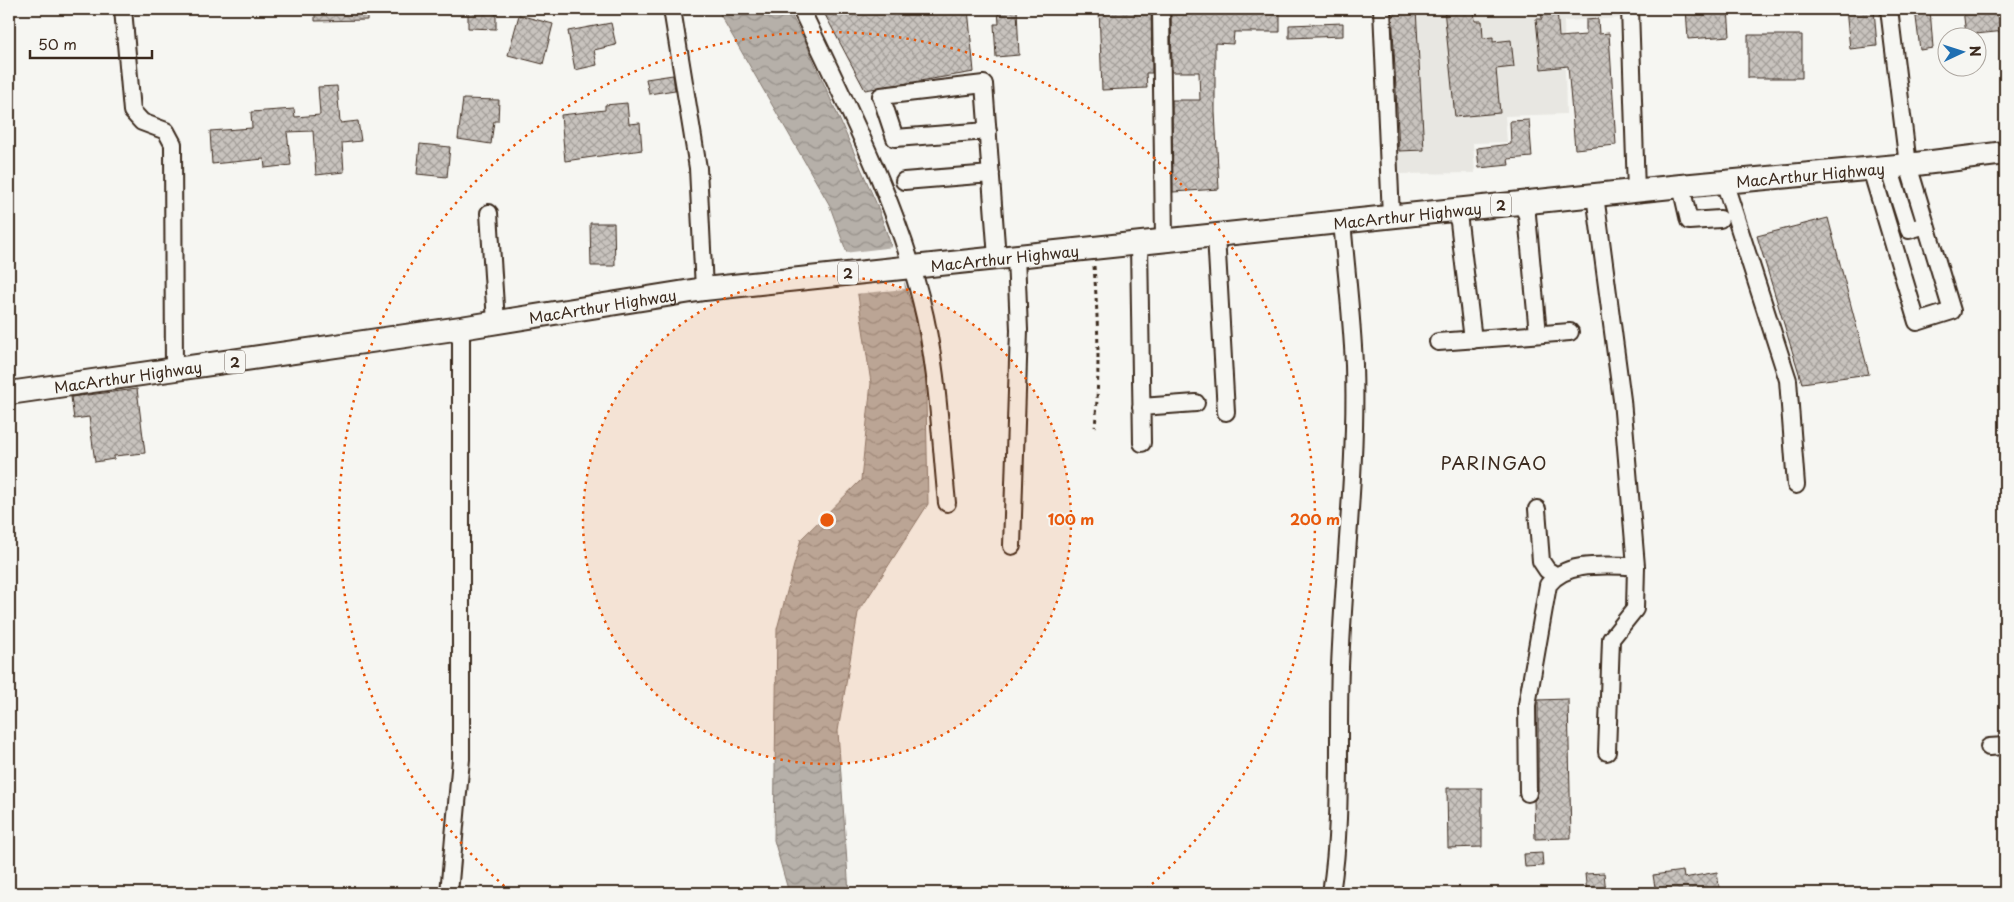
<svg xmlns="http://www.w3.org/2000/svg" width="2014" height="902" font-family="'Playpen Sans',sans-serif">
  <defs>
    <pattern id="water-waves" width="16" height="10" patternUnits="userSpaceOnUse" patternTransform="scale(1.25)"><rect width="16" height="10" fill="#b6b0a9"/><path d="M0 5q4-4 8 0t8 0" fill="none" stroke="#958f89"/></pattern>
    <pattern id="building-cross-hatch" width="8" height="8" patternUnits="userSpaceOnUse" patternTransform="scale(1.25)"><rect width="8" height="8" fill="#c8c3be"/><path d="M0 0l8 8M0 8l8-8" fill="none" stroke="#a49f9a"/></pattern>
  </defs>
  <rect width="100%" height="100%" fill="#f6f6f2"/>
  <filter id="ink" filterUnits="userSpaceOnUse"><feTurbulence type="fractalNoise" baseFrequency=".02" numOctaves="2"/><feDisplacementMap in="SourceGraphic" scale="10" xChannelSelector="R" yChannelSelector="G"/><feConvolveMatrix kernelMatrix="1 2 1 2 8 2 1 2 1" color-interpolation-filters="sRGB"/></filter>
  <g filter="url(#ink)">
    <path fill="#e8e7e2" d="M1387,9H1622V18L1564,21L1566,114L1505,116L1507,142L1473,143L1475,173L1396,174Z"/>
    <path fill="url(#water-waves)" stroke="#857a71" d="M717,9H788L806,43L877,205L925,343L928,504L858,613L838,731L849,893H789L774,840L777,629L801,539L861,480L871,383L855,275L829,204Z"/>
    <path fill="#f6f6f2" d="M894,247L903,274L905,289L855,294L853,275L844,253Z"/>
    <path fill="url(#building-cross-hatch)" stroke="#3b2a1e" d="M315,9H367V20L315,21Z
      M468,9H496V29L468,28Z
      M822,9H968L974,72L865,90Z
      M998,9H1017L1019,55L996,57L994,24H999Z
      M1099,9H1151L1152,73H1146L1147,88L1102,90Z
      M1171,9H1280V32H1234L1233,44L1215,43V112L1219,189L1173,192L1172,100H1200L1199,72H1172Z
      M1392,9H1416L1424,150L1399,151Z
      M1444,9H1474L1475,21H1482L1483,38L1493,37V42L1511,40L1514,67L1496,69L1500,113L1455,117Z
      M1541,9H1557L1559,37L1586,35V20L1598,19L1599,34L1609,33L1616,145L1575,149L1568,66L1541,69L1536,19H1542Z
      M1686,9H1728L1730,36L1688,39Z
      M1846,9H1874L1877,46L1850,49Z
      M1915,9H1930L1933,48L1920,50Z
      M1963,9H2005V31L1966,35Z
      M519,15L553,24L543,64L508,55Z
      M611,23L616,45L594,50L597,65L575,70L568,31Z
      M1343,23V36L1289,38V25Z
      M1748,35H1802V78H1748Z
      M673,75L675,90L649,94L646,79Z
      M337,86L340,123L358,121L361,141L342,143L344,172L316,175L313,131L287,132L291,165L265,168L264,159L212,164L210,131L252,128L251,112L294,109L295,117L320,115L318,87Z
      M463,99L499,100L498,121H494L491,144L458,139Z
      M627,103L629,124L640,123L642,150L565,161L561,115L605,110V105Z
      M1529,120L1532,157L1508,159L1509,165L1479,168L1477,148L1511,144L1510,121Z
      M420,144L450,147L447,177L417,174Z
      M1828,218L1869,374L1802,383L1757,236Z
      M590,223H614L615,266H591Z
      M137,389L145,453L114,456V459L95,462L89,417L74,419L71,397Z
      M1568,699L1571,838L1535,839L1534,801L1538,793V700Z
      M1447,788H1482V847L1448,848Z
      M1542,853L1543,866L1525,867L1524,854Z
      M1683,871L1684,878L1717,872L1720,893H1656L1653,875Z
      M1604,873L1606,893H1587L1585,874Z"/>
    <g fill="none" stroke-linecap="round" stroke-linejoin="round">
      <g stroke="#3b2a1e" stroke-width="20">
        <path id="minor" d="M123,9L132,111L142,122L166,131L173,144L174,371
          M672,9L698,168L704,289
          M801,9C845,102 896,200 921,300C938,366 940,436 947,503
          M1161,9L1164,240
          M1382,9L1391,217
          M1630,9L1636,191
          M988,131L895,138L881,96L984,84L997,258
          M1889,167L1909,230L1926,225
          M1871,169L1917,322L1952,311L1908,165L1889,9
          M904,181L991,174
          M1724,181L1788,380L1796,485
          M1681,186L1689,221L1720,219
          M1595,195L1622,400L1636,566L1635,609L1611,639L1607,752
          M1521,203L1527,215L1538,334
          M1454,210L1459,222L1473,340
          M489,213L496,322
          M1216,235L1226,412
          M1139,243L1142,443
          M1438,342L1570,332
          M1141,407L1196,403
          M1537,509L1541,561L1547,570L1555,575
          M1012,546L1019,330L1016,256
          M1989,747L2005,746
          M1528,793L1527,705L1548,585C1566,560 1607,566 1636,566
          M449,893L461,759V328
          M1331,893C1343,820 1337,741 1340,667C1344,566 1357,465 1354,365C1352,317 1346,269 1342,221"/>
      </g>
      <g stroke="#3b2a1e" stroke-width="26">
        <g id="highway">
          <path id="s1" d="M9,393L461,328L704,289L1681,186L1908,165L2005,153"/>
        </g>
      </g>
      <path stroke="#3b2a1e" stroke-width="3" stroke-dasharray="4 4" stroke-linecap="butt" d="M1094,266C1098,320 1100,373 1095,427"/>
      <use href="#minor" stroke="#f6f6f2" stroke-width="16"/>
      <use href="#highway" stroke="#f6f6f2" stroke-width="22"/>
    </g>
  </g>
  <circle cx="827" cy="520" r="244" fill="#e8590c" fill-opacity=".12"/>
  <g fill="none" stroke="#e8590c" stroke-width="2.5" stroke-dasharray="2.5 5">
    <circle cx="827" cy="520" r="244"/>
    <path d="M510 891A488 488 0 1 1 1144 891"/>
  </g>
  <g text-anchor="middle" dominant-baseline="central" stroke-width="4" stroke-linejoin="round" paint-order="stroke">
    <g fill="#f6f6f2" stroke="#73675e" stroke-width="1">
      <rect x="1491" y="193.5" width="20" height="23" rx="4"/>
      <rect x="838" y="261.5" width="20" height="23" rx="4"/>
      <rect x="225" y="350.5" width="20" height="23" rx="4"/>
    </g>
    <g font-size="14" font-weight="bold" fill="#3b2a1e">
      <text x="1501" y="205">2</text>
      <text x="848" y="273">2</text>
      <text x="235" y="362">2</text>
    </g>
    <g font-size="15" fill="#3b2a1e" stroke="#f6f6f2">
      <text stroke="none"><textPath href="#s1" startOffset="1815">MacArthur Highway</textPath></text>
      <text stroke="none"><textPath href="#s1" startOffset="1410">MacArthur Highway</textPath></text>
      <text stroke="none"><textPath href="#s1" startOffset="1005">MacArthur Highway</textPath></text>
      <text stroke="none"><textPath href="#s1" startOffset="600">MacArthur Highway</textPath></text>
      <text stroke="none"><textPath href="#s1" startOffset="120">MacArthur Highway</textPath></text>
    </g>
    <g font-size="18" letter-spacing="1" fill="#3b2a1e" stroke="#f6f6f2">
      <text x="1494" y="462">PARINGAO</text>
    </g>
  </g>
  <circle cx="827" cy="520" r="8" fill="#e8590c" stroke="#f6f6f2" stroke-width="2.5"/>
  <g font-size="15" text-anchor="middle" font-weight="bold" fill="#e8590c" stroke="#f6f6f2" stroke-width="4" stroke-linejoin="round" paint-order="stroke">
    <text x="1071" y="525">100 m</text>
    <text x="1315" y="525">200 m</text>
  </g>
  <rect width="2014" height="902" fill="none" stroke="#f6f6f2" stroke-width="30"/>
  <rect x="15" y="15" width="1984" height="872" fill="none" stroke="#3b2a1e" stroke-width="2" filter="url(#ink)"/>
  <g transform="translate(1962 52) rotate(86)"><circle r="24" fill="#f6f6f2" stroke="#aba49d"/>
  <path d="M0-4L9 19L0 12L-9 19Z" fill="#1f6fb2"/>
  <text y="-8" font-size="14" font-weight="bold" text-anchor="middle" fill="#3b2a1e">N</text>
  </g>
  <path d="M30 50v8h122v-8" fill="none" stroke="#3b2a1e" stroke-width="2.5"/>
  <text x="38" y="50" font-size="15" fill="#3b2a1e" stroke="#f6f6f2" stroke-width="4" paint-order="stroke">50 m</text>
</svg>
